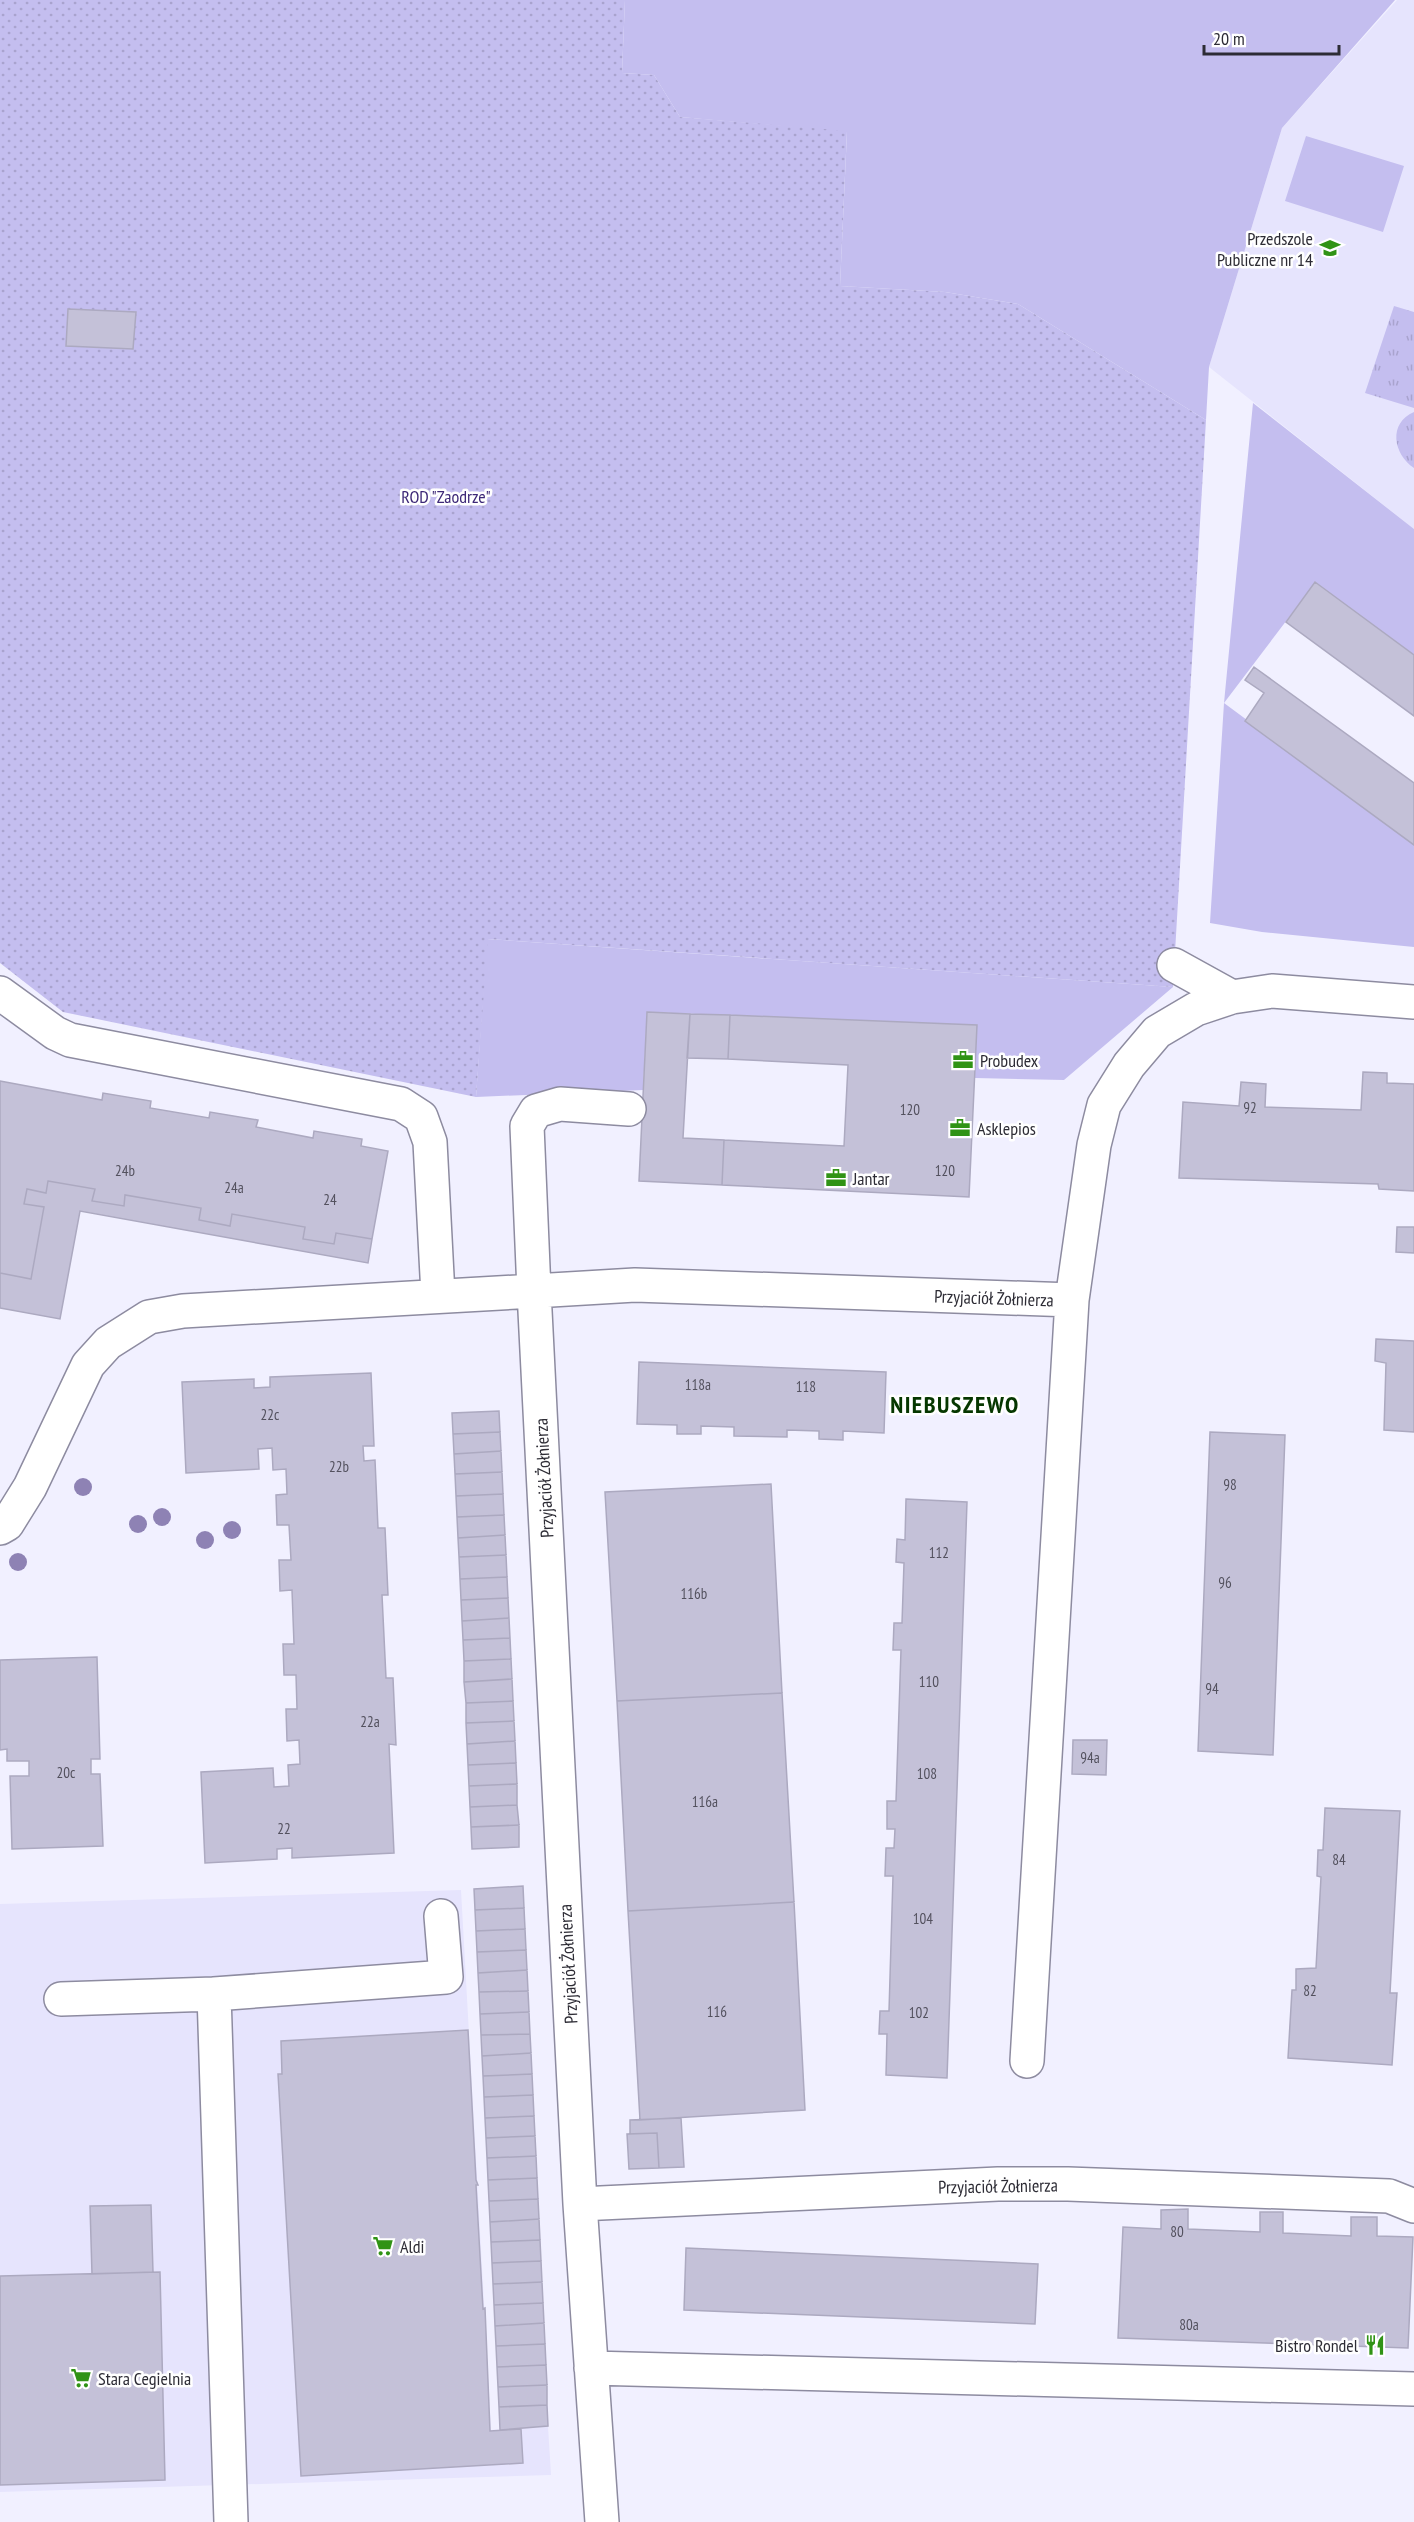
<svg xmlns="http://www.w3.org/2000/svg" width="1414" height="2522" font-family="'PT Sans Narrow',sans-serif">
  <defs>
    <pattern id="park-tufts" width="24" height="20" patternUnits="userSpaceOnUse" patternTransform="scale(1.5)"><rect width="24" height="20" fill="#c4beef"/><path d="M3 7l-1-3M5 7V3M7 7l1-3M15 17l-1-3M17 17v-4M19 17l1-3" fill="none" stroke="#a9a3ce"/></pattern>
    <pattern id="garden-dots" width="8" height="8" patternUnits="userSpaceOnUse" patternTransform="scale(1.5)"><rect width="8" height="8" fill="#c4beef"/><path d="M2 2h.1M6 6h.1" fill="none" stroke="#a9a3ce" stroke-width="1.8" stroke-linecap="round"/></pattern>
  </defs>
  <rect width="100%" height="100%" fill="#f1f0ff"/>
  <path fill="#e6e4fd" d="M1397,0H1414V529L1209,367L1282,128Z
    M461,1890L491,2430L548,2426L551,2475L0,2492V1904Z"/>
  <path fill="#c4beef" d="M625,0H1395L1282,128L1209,367L1206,420L1018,304L945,292L840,286L847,132L680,117L654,75L622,73Z
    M1306,136L1404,166L1383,232L1285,201Z
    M1253,403L1414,529V655L1315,583L1224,703L1414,844V947L1262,932L1210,923L1224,703Z
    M487,939L1173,987L1064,1080L975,1078L970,1025L647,1012L643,1090L476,1097Z"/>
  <path fill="url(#park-tufts)" d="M1394,306L1414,312V408L1365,393Z
    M1414,412V468C1393,454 1388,423 1414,412Z"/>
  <path fill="url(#garden-dots)" d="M0,0H625L622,73L654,75L680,117L847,131L840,286L945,292L1018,304L1206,420L1173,987L488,939L476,1097L63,1012L0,963Z"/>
  <path fill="#c4c1d8" stroke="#aca9c0" stroke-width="1.5" d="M68,309L136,312L133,349L66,346Z
    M1315,582L1414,655V716L1286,622Z
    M1254,667L1414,783V845L1245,721L1264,693L1245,680Z
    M647,1012L690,1014L683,1138L724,1140L722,1185L639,1181Z
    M690,1014L730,1015L728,1059L687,1058Z
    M730,1015L977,1025L969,1197L722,1185L724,1140L844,1146L848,1065L728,1059Z
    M1363,1072L1387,1073V1083L1414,1084V1191L1379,1189L1378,1184L1179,1178L1183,1102L1239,1106L1241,1082L1266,1084L1265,1107L1361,1110Z
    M0,1081L102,1100L103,1093L151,1101L150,1108L209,1118L210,1112L258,1120L256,1127L313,1138L314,1131L362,1139L361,1146L388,1151L372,1239L336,1233L334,1244L303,1239L305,1227L232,1214L230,1226L199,1220L201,1208L125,1195L124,1206L92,1201L95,1189L48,1181L46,1193L27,1189L24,1204L44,1207L31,1279L0,1273Z
    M48,1181L95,1189L92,1201L124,1206L125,1195L201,1208L199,1220L230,1226L232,1214L305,1227L303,1239L334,1244L336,1233L372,1239L368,1263L80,1211L60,1319L0,1308V1273L31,1279L44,1207L24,1204L27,1189L46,1193Z
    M1397,1227H1414V1253L1396,1252Z
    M1376,1339L1414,1341V1432L1384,1430L1386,1363L1375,1361Z
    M639,1362L886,1372L884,1433L843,1431V1440L819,1439V1431L787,1430V1437L734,1436V1427L701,1426V1434H677V1425L637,1424Z
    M371,1373L374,1446H363L364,1461L375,1460L378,1528H385L388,1595H382L386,1678H393L396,1745L389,1744L394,1853L292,1858V1848L277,1849V1859L205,1863L201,1772L273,1768L274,1787L289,1786L288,1765L300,1764L299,1740L287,1741L286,1709H297L296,1675H284L283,1644H294L292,1590L280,1591L279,1560H291L289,1525H277L276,1495L287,1494L286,1469L273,1470L272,1448L258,1449L259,1469L186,1473L182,1382L254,1379V1388L270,1387V1377Z
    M499,1411L500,1432L453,1434L452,1413Z
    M500,1432L501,1451L454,1454L453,1434Z
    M1210,1432L1285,1435L1273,1755L1198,1751Z
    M501,1451L502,1472L455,1474L454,1454Z
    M502,1472L503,1494L456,1496L455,1474Z
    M771,1484L782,1693L617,1701L605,1492Z
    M503,1494L504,1515L457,1517L456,1496Z
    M906,1499L967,1502L947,2078L886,2075L887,2034H879L880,2011H889L893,1876H885L886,1848H894L895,1829H887V1801H896L901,1650H893L894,1623H902L904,1563L896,1562L897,1539L905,1540Z
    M504,1515L505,1535L458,1538L457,1517Z
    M505,1535L506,1555L459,1557L458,1538Z
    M506,1555L507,1577L460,1579L459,1557Z
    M507,1577L508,1598L461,1600L460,1579Z
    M508,1598L509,1618L462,1621L461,1600Z
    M509,1618L510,1638L463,1640L462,1621Z
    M510,1638L511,1659L464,1661L463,1640Z
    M97,1657L100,1759H91V1774H100L103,1846L12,1849L10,1776H29V1761H7V1749L0,1750V1660Z
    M511,1659L512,1679L464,1682V1661Z
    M512,1679L513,1701L466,1703L464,1682Z
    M782,1693L794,1902L628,1911L617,1701Z
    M513,1701L514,1721L466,1723V1703Z
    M514,1721L515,1741L467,1744L466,1723Z
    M1073,1740H1107L1106,1775L1072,1774Z
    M515,1741L516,1763L468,1765L467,1744Z
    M516,1763L517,1784L469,1786L468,1765Z
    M517,1784V1805L470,1807L469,1786Z
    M517,1805L519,1825L471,1827L470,1807Z
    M1325,1808L1400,1811L1390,1993H1397L1392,2065L1288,2058L1292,1990H1296V1969L1316,1968L1321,1877L1317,1876L1318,1850H1323Z
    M519,1825V1847L472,1849L471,1827Z
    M523,1886L524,1908L475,1910L474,1889Z
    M794,1902L805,2110L640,2120L628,1911Z
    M524,1908L525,1929L476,1931L475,1910Z
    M525,1929L526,1950L477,1952L476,1931Z
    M526,1950L527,1970L478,1973L477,1952Z
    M527,1970L528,1991L479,1992L478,1973Z
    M528,1991L529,2012L480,2014L479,1992Z
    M529,2012L530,2034L481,2035L480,2014Z
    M468,2030L476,2180L478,2185H476L483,2309L485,2308L490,2431L521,2429L523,2463L301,2476L278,2074H282L281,2041Z
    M530,2034L531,2053L482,2056L481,2035Z
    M531,2053L532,2074L483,2076L482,2056Z
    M532,2074L533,2095L484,2097L483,2076Z
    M533,2095L534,2116L485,2118L484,2097Z
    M534,2116L535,2136L486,2138L485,2118Z
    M681,2118L684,2167L659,2168L657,2133L630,2134V2120Z
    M657,2133L659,2168L629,2169L627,2134Z
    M535,2136L536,2156L487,2158L486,2138Z
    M536,2156L537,2178L488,2180L487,2158Z
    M537,2178L538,2199L489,2201L488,2180Z
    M538,2199L539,2219L490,2222L489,2201Z
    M151,2205L153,2272L92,2274L90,2206Z
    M1188,2209V2229L1260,2232V2212H1283V2233L1351,2236V2217H1377V2236L1413,2237L1408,2348L1118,2338L1123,2227L1161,2229V2210Z
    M539,2219L540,2240L491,2242L490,2222Z
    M540,2240L541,2261L492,2263L491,2242Z
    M686,2248L1038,2264L1035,2324L684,2310Z
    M541,2261L542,2282L493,2284L492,2263Z
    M160,2272L165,2480L0,2485V2276Z
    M542,2282L543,2303L494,2305L493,2284Z
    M543,2303L544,2323L495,2326L494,2305Z
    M544,2323L545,2344L496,2346L495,2326Z
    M545,2344L546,2365L497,2367L496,2346Z
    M546,2365L547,2385L498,2387L497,2367Z
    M547,2385V2405L499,2407L498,2387Z
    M547,2405L548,2426L500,2430L499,2407Z"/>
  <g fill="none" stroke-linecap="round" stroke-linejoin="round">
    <g stroke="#8d8ba0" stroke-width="36">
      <path id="minor" d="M1174,965L1232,997
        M0,993L55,1033L70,1040L401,1104L421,1117L430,1142L438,1295
        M0,1528L7,1524L30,1487L88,1365L108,1343L149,1317L183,1311L534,1291L527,1126L536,1111L560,1104L629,1109
        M61,1999L214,1994
        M1027,2061L1072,1300
        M580,2204L998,2184H1068L1389,2196L1414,2206
        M591,2368L1414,2389
        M231,2522L214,1994L446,1977L441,1916
        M602,2522L580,2204L534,1291L635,1285L1072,1300L1094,1145L1104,1105L1129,1065L1157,1032L1196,1009L1232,997L1272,991L1414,1002"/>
    </g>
    <use href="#minor" stroke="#fff" stroke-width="33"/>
  </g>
  <g fill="#8e82b4">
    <circle cx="83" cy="1487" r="9"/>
    <circle cx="162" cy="1517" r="9"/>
    <circle cx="138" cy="1524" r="9"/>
    <circle cx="232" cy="1530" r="9"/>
    <circle cx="205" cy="1540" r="9"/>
    <circle cx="18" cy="1562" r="9"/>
  </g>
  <defs>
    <g id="school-bare" transform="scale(1.62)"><path d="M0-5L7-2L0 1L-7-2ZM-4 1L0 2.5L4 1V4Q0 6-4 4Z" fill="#309315" stroke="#fff" stroke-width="2.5" paint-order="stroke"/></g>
    <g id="office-bare" transform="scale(1.62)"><path d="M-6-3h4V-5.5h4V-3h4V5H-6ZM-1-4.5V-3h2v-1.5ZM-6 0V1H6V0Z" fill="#309315" stroke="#fff" stroke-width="2.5" paint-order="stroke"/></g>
    <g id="supermarket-bare" transform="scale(1.62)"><path d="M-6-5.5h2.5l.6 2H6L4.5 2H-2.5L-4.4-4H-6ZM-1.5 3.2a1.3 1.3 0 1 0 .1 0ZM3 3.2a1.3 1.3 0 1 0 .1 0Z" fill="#309315" stroke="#fff" stroke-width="2.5" paint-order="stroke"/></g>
    <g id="restaurant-bare" transform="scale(1.62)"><path d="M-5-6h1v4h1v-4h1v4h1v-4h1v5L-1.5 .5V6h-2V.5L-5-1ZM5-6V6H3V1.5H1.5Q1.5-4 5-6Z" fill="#309315" stroke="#fff" stroke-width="2.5" paint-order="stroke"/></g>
  </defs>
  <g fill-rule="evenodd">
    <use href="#school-bare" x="1330" y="248"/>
    <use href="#office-bare" x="963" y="1060"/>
    <use href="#office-bare" x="960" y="1128"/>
    <use href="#office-bare" x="836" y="1178"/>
    <use href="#supermarket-bare" x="383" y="2246"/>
    <use href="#restaurant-bare" x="1375" y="2345"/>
    <use href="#supermarket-bare" x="81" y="2378"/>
  </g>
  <g text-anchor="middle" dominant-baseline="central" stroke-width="5" stroke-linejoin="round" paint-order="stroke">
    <g font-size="15" fill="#53515e">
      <text x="1250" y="1107">92</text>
      <text x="910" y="1109">120</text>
      <text x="125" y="1170">24b</text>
      <text x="945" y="1170">120</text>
      <text x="234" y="1187">24a</text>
      <text x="330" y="1199">24</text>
      <text x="698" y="1384">118a</text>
      <text x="806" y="1386">118</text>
      <text x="270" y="1414">22c</text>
      <text x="339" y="1466">22b</text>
      <text x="1230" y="1484">98</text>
      <text x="939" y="1552">112</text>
      <text x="1225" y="1582">96</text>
      <text x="694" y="1593">116b</text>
      <text x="929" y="1681">110</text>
      <text x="1212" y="1688">94</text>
      <text x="370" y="1721">22a</text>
      <text x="1090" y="1757">94a</text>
      <text x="66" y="1772">20c</text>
      <text x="927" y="1773">108</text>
      <text x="705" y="1801">116a</text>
      <text x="284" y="1828">22</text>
      <text x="1339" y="1859">84</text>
      <text x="923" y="1918">104</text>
      <text x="1310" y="1990">82</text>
      <text x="717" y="2011">116</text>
      <text x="919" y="2012">102</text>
      <text x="1177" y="2231">80</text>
      <text x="1189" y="2324">80a</text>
    </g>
    <g font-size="18" fill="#2d2c35" stroke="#fff" text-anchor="start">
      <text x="1313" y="238" text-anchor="end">Przedszole<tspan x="1313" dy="21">Publiczne nr 14</tspan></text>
      <text x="980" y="1060">Probudex</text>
      <text x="977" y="1128">Asklepios</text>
      <text x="853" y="1178">Jantar</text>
      <text x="400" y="2246">Aldi</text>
      <text x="1358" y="2345" text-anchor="end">Bistro Rondel</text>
      <text x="98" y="2378">Stara Cegielnia</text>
    </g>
    <g font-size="18" fill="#3d2877" stroke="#fff">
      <text x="446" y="496">ROD "Zaodrze"</text>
    </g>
    <g font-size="18" fill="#2d2c35" stroke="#fff">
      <text transform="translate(994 1298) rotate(2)">Przyjaciół Żołnierza</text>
      <text transform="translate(544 1478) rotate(-93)">Przyjaciół Żołnierza</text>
      <text transform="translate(568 1964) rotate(-93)">Przyjaciół Żołnierza</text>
      <text transform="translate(998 2186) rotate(-1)">Przyjaciół Żołnierza</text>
    </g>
    <g font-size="24" font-weight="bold" letter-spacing="1.5" fill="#063700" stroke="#fff">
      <text x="955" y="1404">NIEBUSZEWO</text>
    </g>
  </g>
  <path d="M1204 45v9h135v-9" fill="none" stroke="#2d2c35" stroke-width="3"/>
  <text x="1213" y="45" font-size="18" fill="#2d2c35" stroke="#ffffff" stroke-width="4.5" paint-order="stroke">20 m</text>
</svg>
